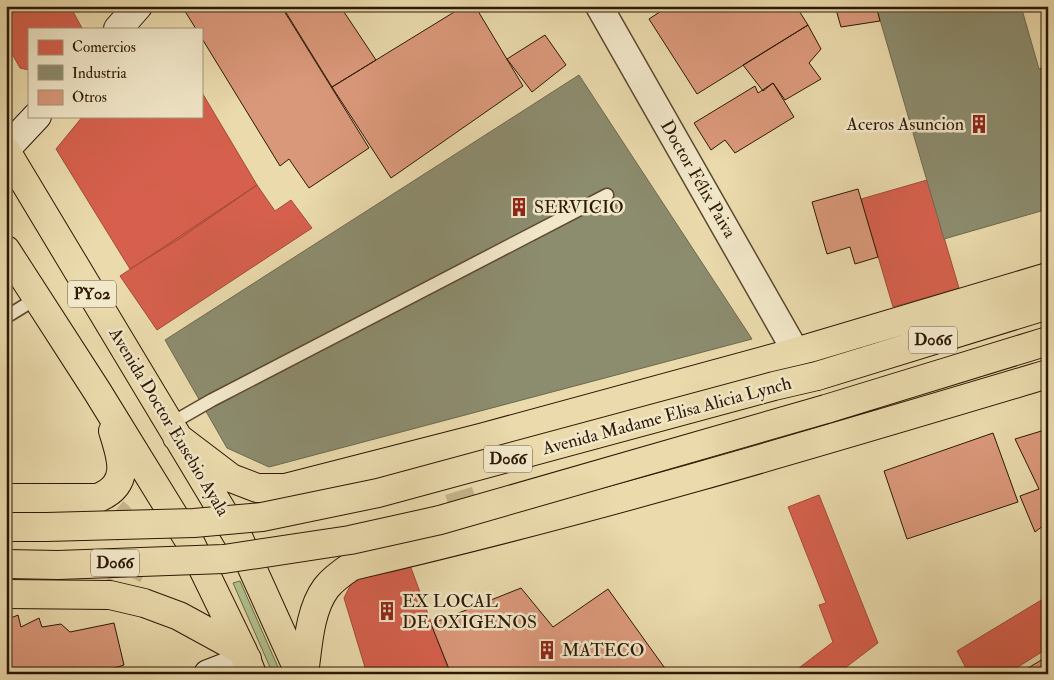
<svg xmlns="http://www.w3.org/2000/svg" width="1054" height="680" font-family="'IM FELL Double Pica',serif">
  <rect width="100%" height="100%" fill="#eadaac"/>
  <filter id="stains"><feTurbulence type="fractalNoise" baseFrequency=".004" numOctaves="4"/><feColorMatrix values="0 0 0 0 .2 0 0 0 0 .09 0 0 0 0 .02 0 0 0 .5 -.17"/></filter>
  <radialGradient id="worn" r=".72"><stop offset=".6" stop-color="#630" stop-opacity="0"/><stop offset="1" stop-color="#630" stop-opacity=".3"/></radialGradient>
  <path fill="#b0c18e" stroke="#6e6c49" d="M240,581L281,674H273L233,583Z"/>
  <path fill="#d6604d" stroke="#a34a37" d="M6,6H70L82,28L29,29V70L20,68L6,43Z
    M201,91L257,185L182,237L130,269L56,149L83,116H201Z
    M927,180L959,288L893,307L861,199Z
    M257,185L275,211L291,200L312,228L157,330L120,276Z
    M819,495L878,643L837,674H791L833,642L819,605L826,603L788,507Z
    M410,565L450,674H367L344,598L352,582Z
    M1048,596V648L1007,674H969L957,651Z"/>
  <path fill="#8c8c6e" stroke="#6f694e" d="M876,6H1021L1039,69L1048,66V209L944,239Z
    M579,75L752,339L269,467L227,448L165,340Z"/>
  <path fill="#da987a" stroke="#2c1804" d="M186,6H281L369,148L309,188L289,159L280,166L201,37V29H196L183,8Z
    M282,6H340L376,60L332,87Z
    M464,6H475L523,86L391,178L332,87Z
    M669,6H796L808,25L697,94L649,19Z
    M835,6H876L880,21L841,27Z
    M808,25L821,49L809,63L821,79L785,100L773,83L763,91L743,65Z
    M545,35L566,65L532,92L507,59Z
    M773,83L794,117L735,153L725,140L711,150L694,123L755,86L758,93Z
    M858,189L878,257L855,264L850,247L827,254L812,202Z
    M1048,429V522L1035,532L1020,496L1039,489L1015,439Z
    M993,433L1018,502L907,539L884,471Z
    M521,588L553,627L608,589L669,674H451L431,624Z
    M18,615L21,627L39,618L42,627L61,624L70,632L114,623L124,665L95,674H6V620Z
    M1048,656V674H1029L1028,668Z"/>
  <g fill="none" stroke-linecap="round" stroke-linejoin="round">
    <path stroke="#c4b38a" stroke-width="28" stroke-dasharray="28 14" stroke-linecap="butt" d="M464,451C462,455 458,460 457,465C452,487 465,516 487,524
      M75,499C89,502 107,503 118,515C121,518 124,524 126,528C142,553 133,578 110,595"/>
    <g stroke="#5c482e" stroke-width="15">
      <path id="lane" d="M6,317L37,298
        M170,424L212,400L607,195"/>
    </g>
    <g stroke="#5c482e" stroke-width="29">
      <path id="street" d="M599,6L796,352"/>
    </g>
    <g stroke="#2c1804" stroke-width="30">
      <path id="secondary" d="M118,29L138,6
        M6,149L37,116
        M208,674L247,659"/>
    </g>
    <g stroke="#2c1804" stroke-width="30">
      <path id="highway" d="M6,151L239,539L300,674
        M6,250L97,391L190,542L243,651L252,674
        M817,376L1048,305
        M826,409L1048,341
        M177,437L231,478L257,488H285L484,437L796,352L1048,277
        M6,498H98C131,484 122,459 113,431
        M6,594L110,595L144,603L179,616L243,651
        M304,674C308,647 309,611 326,588C333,579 343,572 352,566C587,512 817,443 1048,374"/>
    </g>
    <use href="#lane" stroke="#f1e7c9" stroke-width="12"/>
    <use href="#street" stroke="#f1e7c9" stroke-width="26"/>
    <use href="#secondary" stroke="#f1e7c9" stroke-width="28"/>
    <use href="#highway" stroke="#eadaac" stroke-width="28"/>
    <g stroke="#2c1804" stroke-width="30" stroke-linecap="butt">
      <path id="highway-bridge" d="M6,527H46L194,523L262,517L378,493L774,386L817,376
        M6,564L58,565L224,559L350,540L440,520L826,409"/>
    </g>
    <use href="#highway-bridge" stroke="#eadaac" stroke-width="28"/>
  </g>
  <defs>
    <g id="building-bare" transform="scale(1.5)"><path d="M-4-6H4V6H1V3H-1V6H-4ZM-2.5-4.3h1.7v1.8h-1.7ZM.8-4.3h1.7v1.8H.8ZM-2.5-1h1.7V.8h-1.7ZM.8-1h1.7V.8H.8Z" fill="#8f2418" stroke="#f1e7c9" stroke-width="2.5" paint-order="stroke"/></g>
  </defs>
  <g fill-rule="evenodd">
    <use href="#building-bare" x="979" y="124"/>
    <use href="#building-bare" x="519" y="207"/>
    <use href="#building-bare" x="387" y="611"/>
    <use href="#building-bare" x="547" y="650"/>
  </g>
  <g text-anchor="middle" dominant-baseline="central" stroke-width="5" stroke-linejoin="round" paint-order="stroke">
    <g fill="#f1e7c9" stroke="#67563f" stroke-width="1">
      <rect x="68" y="280.5" width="48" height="27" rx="4"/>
      <rect x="909" y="326.5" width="48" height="27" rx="4"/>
      <rect x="484" y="445.5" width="48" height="27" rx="4"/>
      <rect x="91" y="549.5" width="48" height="27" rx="4"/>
    </g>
    <g font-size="16" font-weight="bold" fill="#2c1804">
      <text x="92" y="294">PY02</text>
      <text x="933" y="340">D066</text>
      <text x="508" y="459">D066</text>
      <text x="115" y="563">D066</text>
    </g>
    <g font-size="18" fill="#2c1804" stroke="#f1e7c9" text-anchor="start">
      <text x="964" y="124" text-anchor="end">Aceros Asuncion</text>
      <text x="534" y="207">SERVICIO</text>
      <text x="402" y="601">EX LOCAL<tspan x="402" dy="21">DE OXIGENOS</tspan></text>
      <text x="562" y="650">MATECO</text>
    </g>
    <g font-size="18" fill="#2c1804" stroke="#f1e7c9">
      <text transform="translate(698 179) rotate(60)">Doctor Félix Paiva</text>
      <text transform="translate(667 416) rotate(-15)">Avenida Madame Elisa Alicia Lynch</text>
      <text transform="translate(169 422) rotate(59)">Avenida Doctor Eusebio Ayala</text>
    </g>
  </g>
  <rect width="1054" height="680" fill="none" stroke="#eadaac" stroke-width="25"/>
  <rect x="8" y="8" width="1039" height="665" fill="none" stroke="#2c1804" stroke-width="2.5"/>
  <rect x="12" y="12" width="1029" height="655" fill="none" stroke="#2c1804"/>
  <rect x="28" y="28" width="175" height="90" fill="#f1e7c9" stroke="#a2947a"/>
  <rect x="38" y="40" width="25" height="15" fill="#d6604d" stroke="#a2947a"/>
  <text x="72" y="52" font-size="15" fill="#2c1804">Comercios</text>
  <rect x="38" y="65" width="25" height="15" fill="#8c8c6e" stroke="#a2947a"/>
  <text x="72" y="78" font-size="15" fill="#2c1804">Industria</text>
  <rect x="38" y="90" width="25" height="15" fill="#da987a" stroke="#a2947a"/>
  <text x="72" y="102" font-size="15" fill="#2c1804">Otros</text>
  <rect width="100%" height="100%" filter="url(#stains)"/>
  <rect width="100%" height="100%" fill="url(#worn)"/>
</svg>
